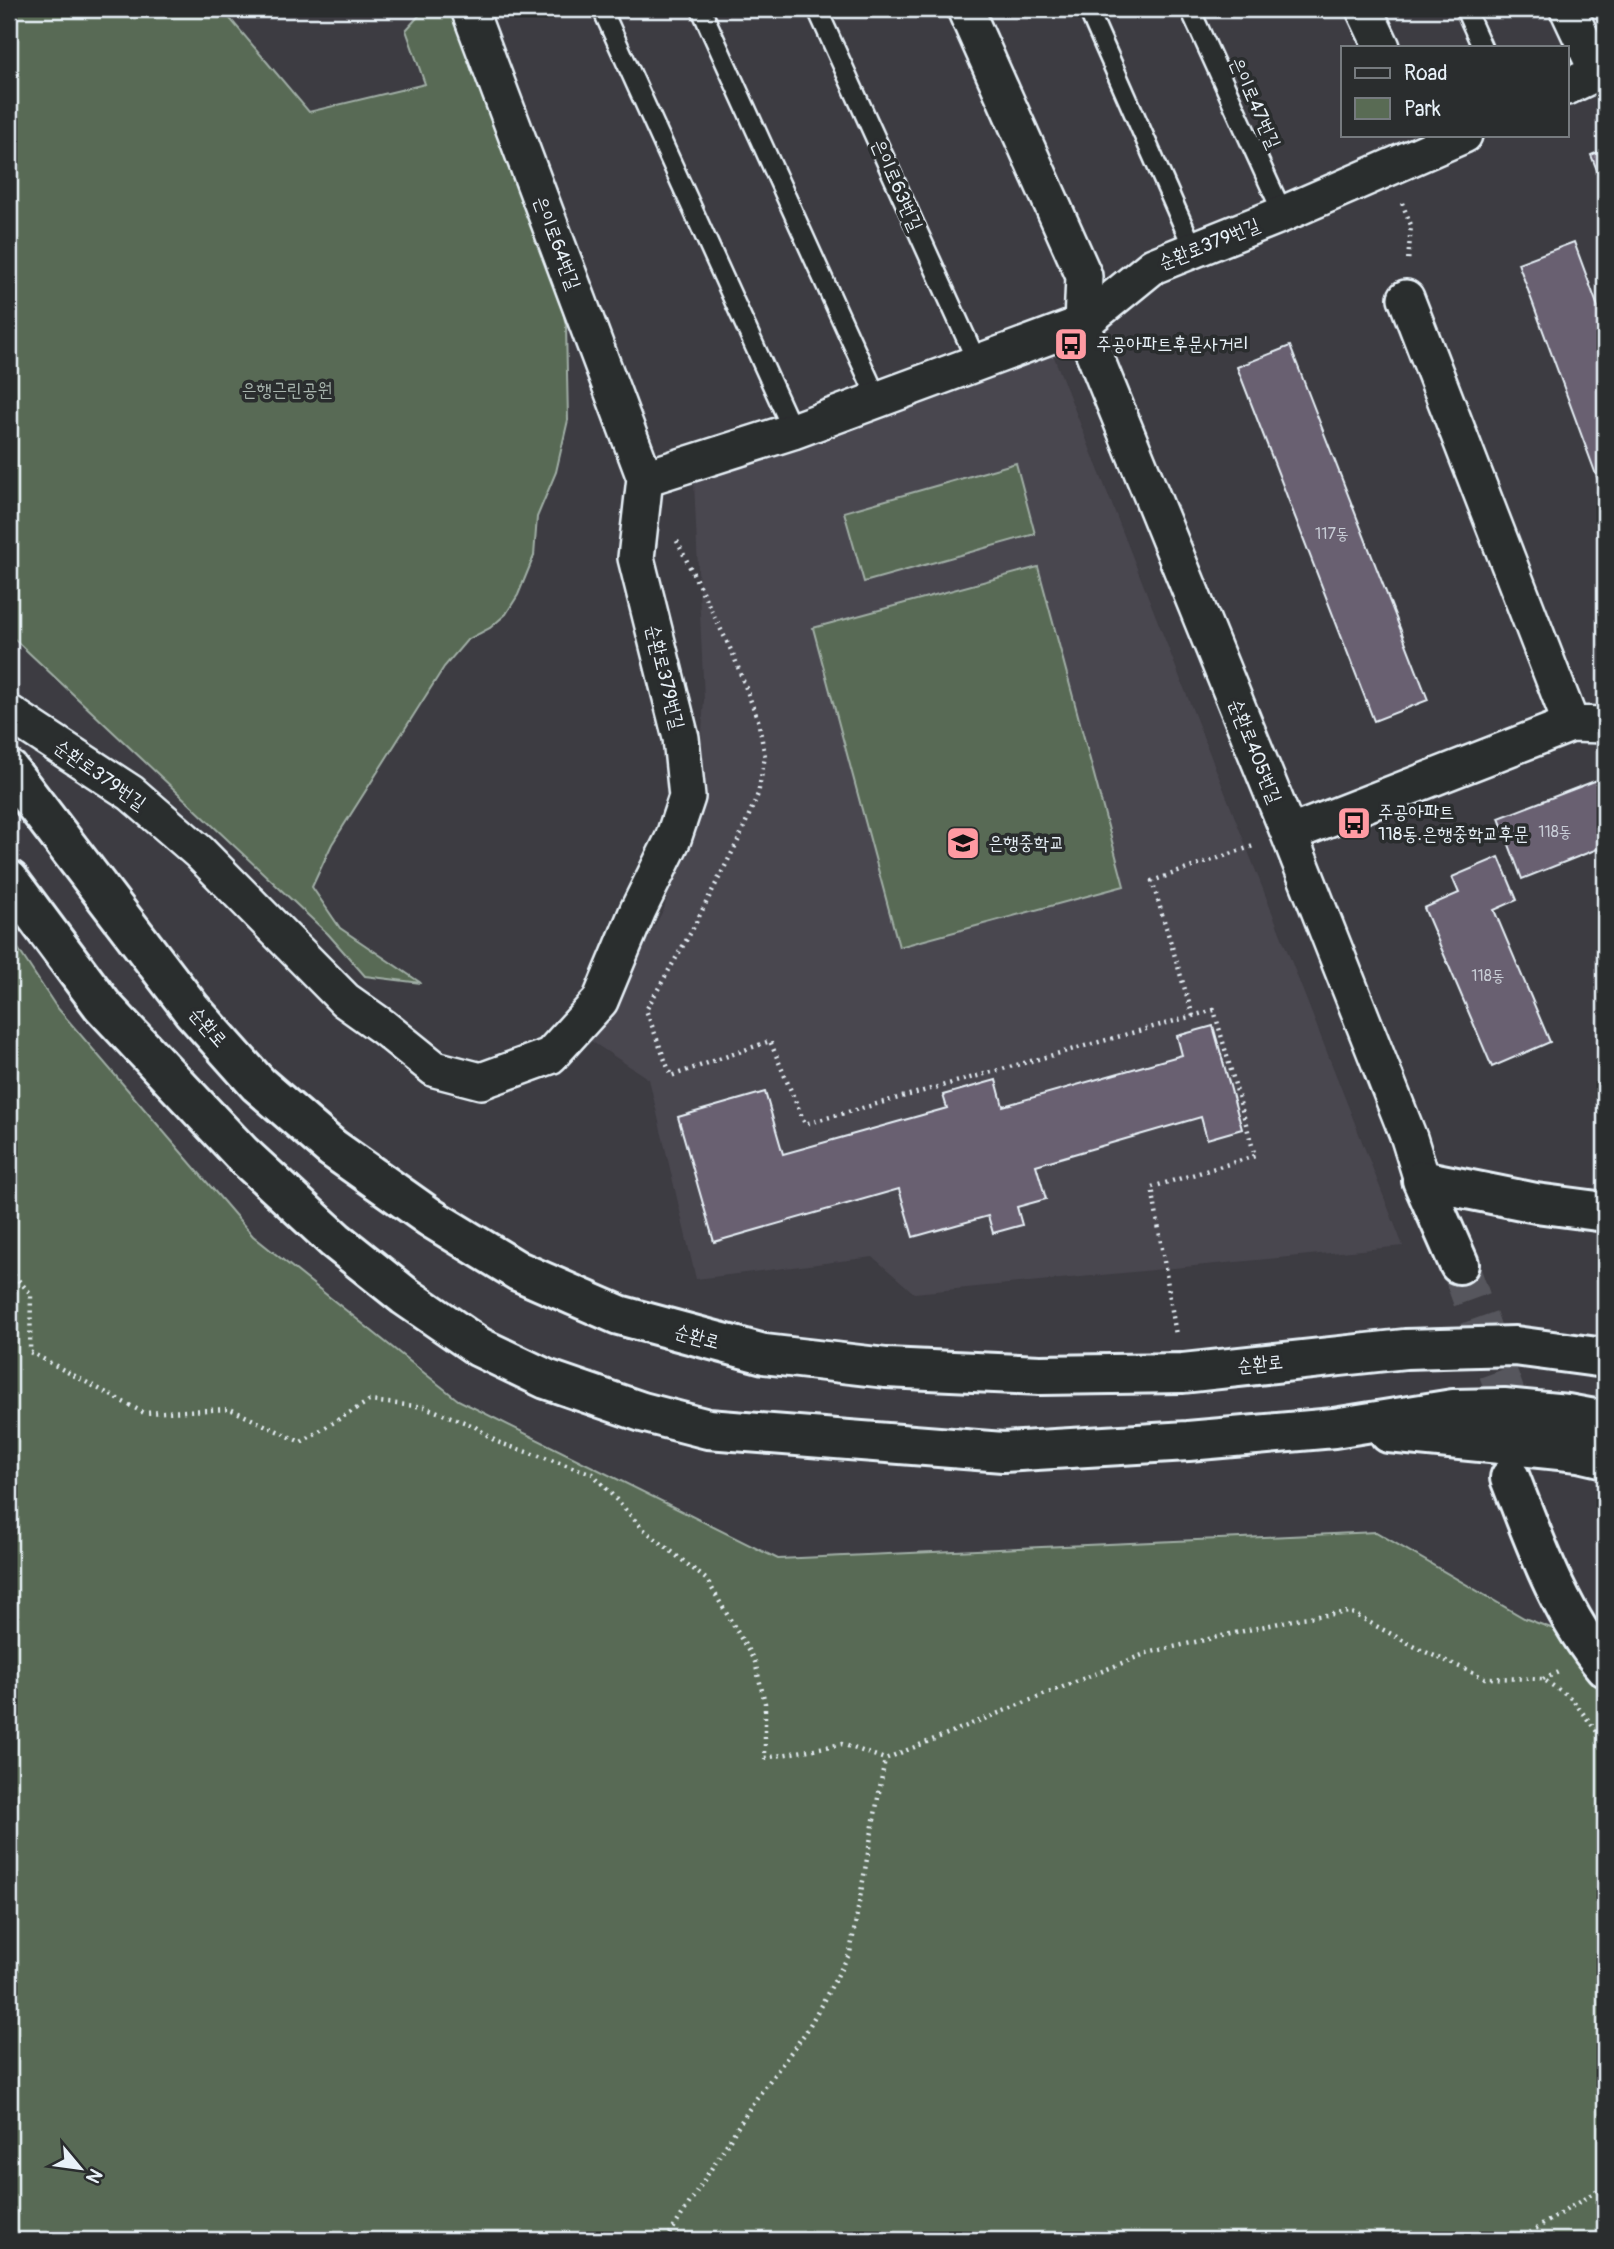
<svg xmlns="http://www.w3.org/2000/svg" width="1614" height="2249" font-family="Pangolin,'Poor Story',sans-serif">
  <rect width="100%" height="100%" fill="#3d3c42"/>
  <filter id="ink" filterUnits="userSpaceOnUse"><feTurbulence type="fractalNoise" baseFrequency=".0143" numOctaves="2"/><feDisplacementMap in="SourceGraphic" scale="14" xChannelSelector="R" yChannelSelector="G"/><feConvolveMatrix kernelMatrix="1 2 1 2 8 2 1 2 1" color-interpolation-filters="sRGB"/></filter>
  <g filter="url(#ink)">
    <path fill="#4a4750" d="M1052,352L1403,1246L914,1293L873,1257L696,1279L649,1079L591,1041L664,909L699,778L704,700L694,481Z"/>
    <path fill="#596b54" stroke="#a0aea6" stroke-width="2" d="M9,9H222L309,112L425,84L406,30L425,9H451L553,261L566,326L568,420L556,472L537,517L534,556L518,595L506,614L490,628L467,640L444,667L332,844L312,887L340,928L421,983L365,976L328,934L9,634Z
      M1016,463L1035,534L864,582L844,512Z
      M1038,567L1124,886L899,947L813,628Z
      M9,935L55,1005L253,1236L458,1400L778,1559L1376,1532L1524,1618L1605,1648V2240H9Z"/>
    <path fill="#696071" stroke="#e8f1f8" stroke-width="2" d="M1605,149V190L1591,155Z
      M1574,242L1605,326V499L1518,263Z
      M1290,346L1428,700L1374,721L1237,367Z
      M1605,777V846L1522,879L1499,818Z
      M1499,857L1517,900L1494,910L1550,1042L1492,1067L1424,908L1459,893L1452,877Z
      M1213,1026L1242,1129L1207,1139L1201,1117L1036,1165L1046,1199L1017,1207L1022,1225L993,1233L988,1216L913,1237L899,1189L714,1242L678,1117L765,1092L783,1154L947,1108L943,1095L996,1080L1003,1106L1182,1055L1177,1036Z"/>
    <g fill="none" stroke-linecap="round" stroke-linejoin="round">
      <path stroke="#57575d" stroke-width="38" stroke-dasharray="38 19" stroke-linecap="butt" d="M1459,1264L1535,1475"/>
      <g stroke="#e8f1f8" stroke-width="23">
        <path id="lane" d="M602,9L793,431
          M701,9L878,400
          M817,9L977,362
          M1088,9L1194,250
          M1190,9L1283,214
          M1465,9L1482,47"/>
      </g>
      <g stroke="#e8f1f8" stroke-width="40">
        <path id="street" d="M469,9L645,478
          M965,9L1084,276L1082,324L1289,834L1409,1138L1422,1180
          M1364,9L1382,47
          M1568,9L1598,73
          M1567,87L1605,69
          M1406,298L1571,724
          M9,713L131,793L199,852L345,1000L383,1027L435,1069L481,1081L550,1056L600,1001L638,910L673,839L687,797L681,738L636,558L645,478L793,431L1082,324L1153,266L1283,214L1464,135
          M1289,834L1571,724L1605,725"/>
      </g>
      <g stroke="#e8f1f8" stroke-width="44">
        <path id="secondary" d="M9,770L192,1010L258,1084L332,1148L431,1218L518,1271L619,1315L764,1354L886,1368L1040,1375L1183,1373L1405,1349L1515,1346L1605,1358
          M9,880L102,1005L242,1154L335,1240L405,1296L479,1347L546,1379L642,1412L708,1429L1003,1452L1188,1441L1334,1428L1453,1409L1504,1408L1567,1414L1605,1421
          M1422,1180L1536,1203L1605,1212
          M1422,1180L1459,1264
          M1389,1433L1579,1452L1605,1458
          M1510,1478C1535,1542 1560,1614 1605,1667"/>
      </g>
      <path stroke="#e8f1f8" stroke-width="4.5" stroke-dasharray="2 5" stroke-linecap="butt" d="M1402,203L1411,225L1408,262
        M677,541L733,654L758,720L765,756L758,794L738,841L691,932L646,1010L671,1076L770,1041L805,1124L1214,1010L1255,1156L1152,1187L1176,1335
        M1193,1016L1152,881L1256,845
        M9,1270L31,1294L30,1352L144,1413L230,1409L301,1442L369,1401L425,1407L474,1426L497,1442L593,1474L642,1528L707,1580L755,1662L765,1703V1758L842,1744L885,1759L1147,1653L1301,1618L1350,1612L1421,1650L1485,1678L1543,1679L1572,1699L1605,1742
        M1543,1679L1561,1671
        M666,2240L753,2103L806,2032L850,1953L885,1759
        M1518,2240L1600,2189L1605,2184"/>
      <use href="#lane" stroke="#2a2d2e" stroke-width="18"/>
      <use href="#street" stroke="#2a2d2e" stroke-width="35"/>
      <use href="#secondary" stroke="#2a2d2e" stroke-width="38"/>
    </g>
  </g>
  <defs>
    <g id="bus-square" transform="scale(1.75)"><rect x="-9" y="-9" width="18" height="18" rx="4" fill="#ff9aa2" stroke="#2a2d2e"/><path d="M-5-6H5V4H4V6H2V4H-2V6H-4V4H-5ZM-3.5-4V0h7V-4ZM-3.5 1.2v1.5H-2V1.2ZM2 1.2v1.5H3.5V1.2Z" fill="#111"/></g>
    <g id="school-square" transform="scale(1.75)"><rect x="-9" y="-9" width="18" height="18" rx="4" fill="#ff9aa2" stroke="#2a2d2e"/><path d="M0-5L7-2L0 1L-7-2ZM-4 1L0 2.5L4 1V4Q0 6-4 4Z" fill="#111"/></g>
  </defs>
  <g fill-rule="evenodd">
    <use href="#bus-square" x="1071" y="344"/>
    <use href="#bus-square" x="1354" y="823"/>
    <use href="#school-square" x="963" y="843"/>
  </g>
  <g text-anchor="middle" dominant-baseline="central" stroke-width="7" stroke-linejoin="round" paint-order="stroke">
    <g font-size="16" fill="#c8cdd6">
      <text x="1332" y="534">117동</text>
      <text x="1555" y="832">118동</text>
      <text x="1488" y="976">118동</text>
    </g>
    <g font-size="19" fill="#e8f1f8" stroke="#2a2d2e">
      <text transform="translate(1255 103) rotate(66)">은이로47번길</text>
      <text transform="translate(897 185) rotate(66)">은이로63번길</text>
      <text transform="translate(557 243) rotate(69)">은이로64번길</text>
      <text transform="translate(1209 244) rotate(-22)">순환로379번길</text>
      <text transform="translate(665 677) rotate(76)">순환로379번길</text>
      <text transform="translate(1255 751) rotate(68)">순환로405번길</text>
      <text transform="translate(100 775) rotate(35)">순환로379번길</text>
      <text transform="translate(208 1027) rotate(49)">순환로</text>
      <text transform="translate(697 1337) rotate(15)">순환로</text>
      <text transform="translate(1260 1364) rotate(-6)">순환로</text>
    </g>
    <g font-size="19" fill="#e8f1f8" stroke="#2a2d2e" text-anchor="start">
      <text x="1096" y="344">주공아파트후문사거리</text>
      <text x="1378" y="812">주공아파트<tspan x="1378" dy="22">118동.은행중학교후문</tspan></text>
      <text x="988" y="843">은행중학교</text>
    </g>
    <g font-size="19" fill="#a8b5ae" stroke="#2a2d2e">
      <text x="287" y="390">은행근린공원</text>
    </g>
  </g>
  <rect width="1614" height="2249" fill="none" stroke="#2a2d2e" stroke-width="35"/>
  <rect x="18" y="18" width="1579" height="2214" fill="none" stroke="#e8f1f8" stroke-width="2.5" filter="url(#ink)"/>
  <rect x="1341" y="46" width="228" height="91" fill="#2a2d2e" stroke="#767b7f" stroke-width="2"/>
  <rect x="1355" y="68" width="35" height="10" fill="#2a2d2e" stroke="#767b7f" stroke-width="2"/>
  <text x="1404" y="80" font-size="21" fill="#e8f1f8">Road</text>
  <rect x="1355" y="98" width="35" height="21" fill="#596b54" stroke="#767b7f" stroke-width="2"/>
  <text x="1404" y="116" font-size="21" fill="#e8f1f8">Park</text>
  <g transform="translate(80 2168) rotate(119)" stroke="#2a2d2e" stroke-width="5" paint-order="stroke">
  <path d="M0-5L12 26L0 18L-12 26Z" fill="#e8f1f8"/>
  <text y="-10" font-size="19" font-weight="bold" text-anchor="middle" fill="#e8f1f8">N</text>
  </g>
</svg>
